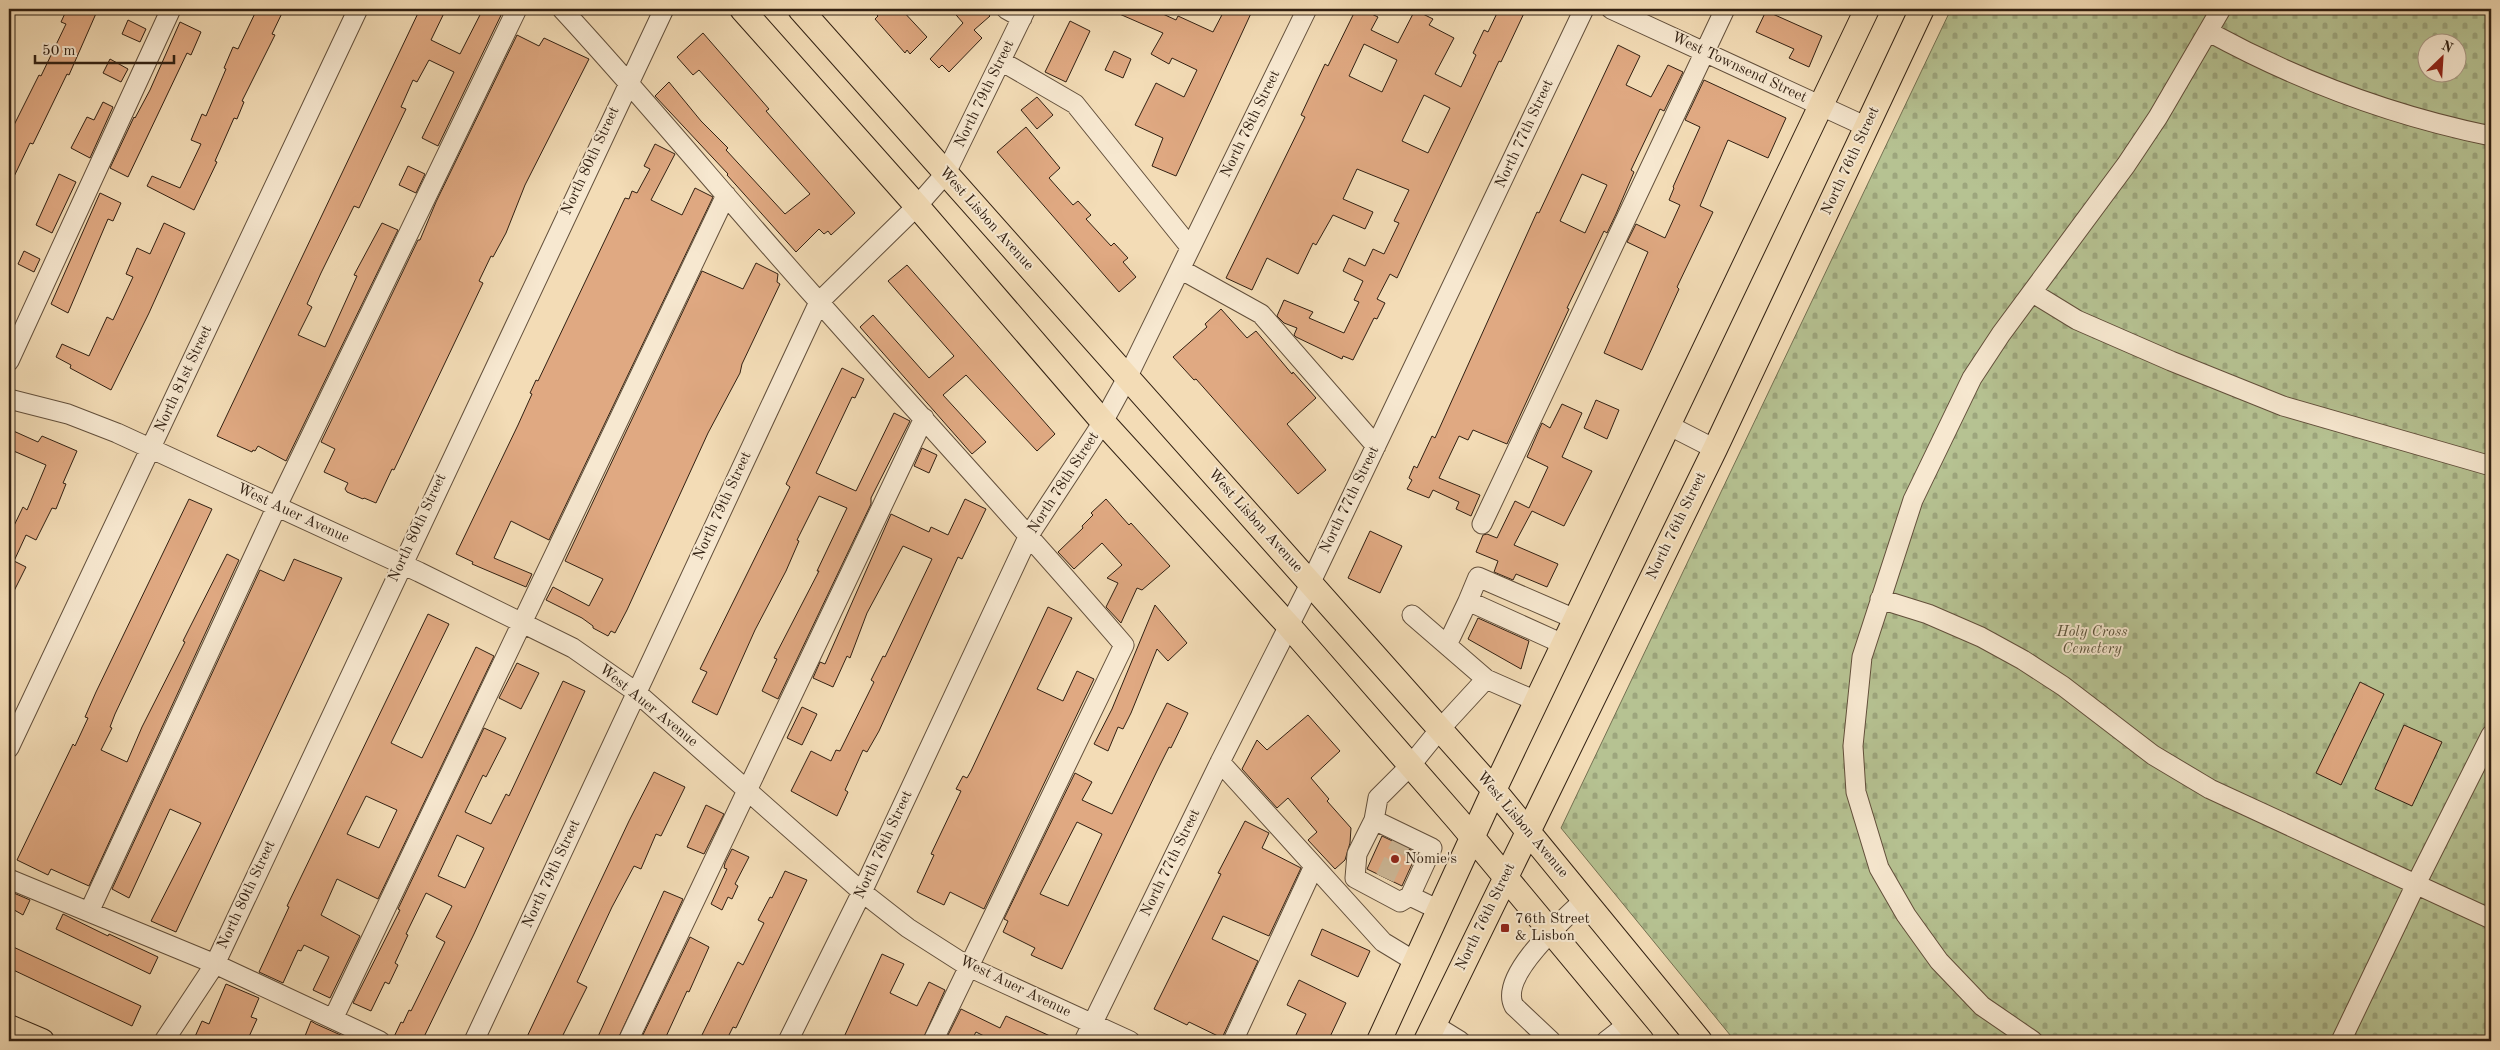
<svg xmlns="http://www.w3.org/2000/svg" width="2500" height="1050" font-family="'Old Standard TT',serif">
  <defs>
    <pattern id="cemetery-stones" width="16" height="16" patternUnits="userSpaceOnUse" patternTransform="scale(1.25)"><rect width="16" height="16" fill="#b6c292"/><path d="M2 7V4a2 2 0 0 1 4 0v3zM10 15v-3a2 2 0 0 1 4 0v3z" fill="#9da67d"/></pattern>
  </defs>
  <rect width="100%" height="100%" fill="#f3dcb6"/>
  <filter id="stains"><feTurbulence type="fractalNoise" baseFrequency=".004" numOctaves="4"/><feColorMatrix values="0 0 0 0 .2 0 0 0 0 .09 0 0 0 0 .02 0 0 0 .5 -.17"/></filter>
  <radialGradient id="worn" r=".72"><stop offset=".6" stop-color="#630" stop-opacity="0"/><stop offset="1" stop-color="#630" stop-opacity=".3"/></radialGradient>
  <path fill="url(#cemetery-stones)" stroke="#747152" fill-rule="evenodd" d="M1951,9H2491V1041H1735L1561,828ZM2428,42H2458V72H2428Z"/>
  <path fill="#e0a982" stroke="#312012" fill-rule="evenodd" d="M67,9H98L69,75L67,74L33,144L30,143L9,187V135L39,75L41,76L66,24L61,22Z
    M257,9H284L272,34L275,35L242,101L244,102L237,119L234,118L215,161L217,162L194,210L147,186L152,176L180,188L201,144L191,140L202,114L206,116L226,69L224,68L233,47L238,49Z
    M420,9H446L431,40L460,54L483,9H504L438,146L422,138L454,72L429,60L417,82L413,80L401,107L406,109L359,208L354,206L321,273L307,304L312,307L298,335L325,347L357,276L354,275L382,223L398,230L286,461L258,446L255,451L253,450L252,452L217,436Z
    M871,9H901L927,37L910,54L907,50L905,53L875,19L878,16Z
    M951,9H984L990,16L974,30L982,38L949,72L942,65L939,68L930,59L963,23Z
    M1108,9H1152L1176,20L1178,16L1213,32L1225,9H1253L1176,176L1152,166L1163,138L1135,125L1156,83L1184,97L1197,70L1172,58L1169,64L1151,54L1163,33Z
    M1356,9H1361L1378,17L1371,30L1398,43L1415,10L1433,19L1429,25L1454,38L1435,74L1461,87L1476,55L1473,53L1484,30L1488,32L1499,9H1526L1501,62L1499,61L1397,278L1390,274L1377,299L1385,303L1377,319L1374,318L1353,360L1343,356L1342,359L1296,337L1294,335L1297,328L1284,323L1277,316L1284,300L1313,312L1309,318L1344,333L1359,302L1354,300L1363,281L1343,271L1349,258L1365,266L1373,249L1384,254L1399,223L1394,221L1409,190L1357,169L1343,199L1373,212L1365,229L1333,215L1316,245L1313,243L1298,274L1267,258L1252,290L1226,278L1305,117L1301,115L1325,64L1328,66ZM1364,44L1397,60L1382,92L1349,76ZM1424,95L1450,108L1428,153L1402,141Z
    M1766,11L1822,36L1809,67L1789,58L1794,49L1756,32Z
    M128,20L146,29L140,42L122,34Z
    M1070,21L1090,31L1066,82L1045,72Z
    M180,22L201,32L191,55L187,53L128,177L110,168L134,117L135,118L150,90Z
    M703,33L769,109L766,111L855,213L831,235L828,231L824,234L819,229L796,252L727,175L728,174L655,96L669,82L701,121L728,148L726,150L785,214L810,194L699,70L693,75L677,57Z
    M517,35L539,46L544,38L589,59L525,185L506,233L493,257L491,256L479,281L483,283L394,470L392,469L376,503L364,498L363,499L347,492L345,489L348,483L324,472L335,449L321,442L418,240H420L436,202Z
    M1618,45L1640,56L1626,85L1651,97L1668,65L1683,72L1664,111L1660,109L1631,170L1634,172L1616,214L1607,233L1604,231L1567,308L1569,309L1507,444L1473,430L1468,440L1459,436L1439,478L1480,495L1471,516L1456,509L1459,502L1433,490L1429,498L1407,489L1412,480L1409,478L1414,466L1417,468L1432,436L1435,438L1537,212L1539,213ZM1582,174L1607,185L1585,233L1560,221Z
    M1114,51L1131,59L1123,78L1105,70Z
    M110,59L128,69L121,82L103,73Z
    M1704,80L1786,118L1768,158L1728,140L1700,206L1713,212L1677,287L1679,289L1642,370L1604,353L1648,252L1627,242L1636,224L1665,238L1680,205L1669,200L1674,188L1673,187L1700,127L1685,120Z
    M1037,97L1053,115L1037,129L1021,110Z
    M103,102L113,107L90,158L71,148L87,117L94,120Z
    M1026,127L1060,168L1049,178L1073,205L1078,201L1091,215L1086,219L1111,246L1114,243L1128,258L1123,262L1136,277L1119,292L997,152Z
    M655,144L675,154L651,200L682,215L695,188L713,197L549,540L511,521L494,558L532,574L526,587L472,564L473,562L456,554L518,425L532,394L530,393L536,380L538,381L625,198L629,199L632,191L637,193L650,169L644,166Z
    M408,166L425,174L416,193L399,185Z
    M59,174L76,182L52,233L36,225Z
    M100,193L121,203L113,221L108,219L68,313L51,304Z
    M164,223L185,233L149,313L111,390L70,368L71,365L56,357L62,344L89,356L107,317L113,320L133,277L126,274L137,248L150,254Z
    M24,251L40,259L34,272L18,264Z
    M756,263L778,274L777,282L780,284L742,364L740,373L708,433L627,610L615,633L611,631L608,636L593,628V626L582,618L546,600L553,587L589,606L603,579L565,561L702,271L743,289Z
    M907,265L1055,434L1037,451L966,375L943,395L986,442L972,454L860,327L873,315L929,378L954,356L888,281Z
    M1221,309L1247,338L1256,331L1292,374L1293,372L1316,398L1287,424L1326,470L1298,494L1196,379L1194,380L1173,357L1207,327L1205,324Z
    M842,368L864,379L855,398L852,397L816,473L856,491L894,413L910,421L871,498V504L778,699L762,691L777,659L774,658L819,571H817L847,508L819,496L797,540L799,541L786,571L755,630L717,715L692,702L707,672L700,669L790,487L786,484Z
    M1596,400L1619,410L1607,439L1584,428Z
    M1562,404L1582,413L1562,457L1592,471L1564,526L1532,511L1514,545L1558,564L1547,587L1516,574L1513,580L1494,572L1498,561L1476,552L1483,535L1487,534L1497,538L1515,501L1529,508L1548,467L1527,457L1542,423L1550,428Z
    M9,429L38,442L42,436L77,451L63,483L66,484L56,509L52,508L36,540L26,535L14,561L26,567L9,601V536L23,507L27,510L46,465L9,449Z
    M922,448L937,455L929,473L914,466Z
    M189,499L212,509L115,714L110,727L112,728L101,750L127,762L142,727L185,642L183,641L189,629L227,554L239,560L89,886L51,869L48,875L17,860L73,744L75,746L88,718L85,717L96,692Z
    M965,499L986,509L962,559L958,557L879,731L867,752L863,750L845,790L848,792L837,816L791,791L811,751L831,761L836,750L840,751L874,682L871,680L883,656L885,657L932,559L903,546L867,613L850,658L847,656L833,687L813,678L820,662L825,664L891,514L929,532L931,527L948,535Z
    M1106,499L1129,525L1131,523L1170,566L1142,590L1137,588L1121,623L1106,607L1118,583L1107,578L1122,565L1102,543L1074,569L1058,552L1083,528L1082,526L1093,515L1091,513Z
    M1370,531L1402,546L1380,593L1348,578Z
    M294,559L342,578L176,932L151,921L201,823L170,809L129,898L112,889L260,570L284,581Z
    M1155,605L1187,643L1168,661L1157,649L1131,713L1123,729L1118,727L1108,751L1094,744L1112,709Z
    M1048,607L1072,618L1037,689L1063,701L1077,671L1094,679L984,909L950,892L944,905L917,892L934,855L931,854L961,791L956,789L963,776L967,778L971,771Z
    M428,614L449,624L391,743L422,758L476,647L494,656L378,899L337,879L321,915L360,936L330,998L313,990L329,957L304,945L301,951L298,950L283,983L259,972L289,907L287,906ZM366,796L397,810L379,848L347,834Z
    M1478,618L1529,641L1521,669L1468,639Z
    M517,663L539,673L521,709L499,698Z
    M563,681L585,691L474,934L422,1041H392L401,1022L403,1023L409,1010L411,1011L445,942L436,937L452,906L426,893L406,934L408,935L395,963L398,965L389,984L385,982L371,1011L353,1003L400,910L398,909L484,728L506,738L486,777L483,775L465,812L491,824L506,794L509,796ZM457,835L484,848L465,888L438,876Z
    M2360,682L2384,694L2341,785L2316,773Z
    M1167,703L1188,713L1171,748L1169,747L1157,771L1062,969L1031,955L1035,948L1003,932L1008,921L1004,919L1075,773L1092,782L1082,800L1112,814ZM1077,822L1102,834L1068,906L1040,894Z
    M802,707L817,714L802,745L787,738Z
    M1308,715L1340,751L1311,778L1329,799L1327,801L1351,828L1350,843L1345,860L1335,869L1308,840L1317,832L1288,798L1277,808L1242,769L1257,740L1267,750Z
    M2404,725L2442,742L2412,806L2375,789Z
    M654,772L685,787L661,836L656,834L641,869L634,866L612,907L577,982L587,987L560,1041H525L629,821Z
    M706,805L724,814L704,854L687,847Z
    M1245,821L1269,833L1262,848L1301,868L1269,936L1223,916L1212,939L1258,961L1222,1038L1189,1022L1187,1025L1154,1009L1221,874L1218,873Z
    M1382,836L1417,853L1402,886L1367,869Z
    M732,849L749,857L735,884L738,886L732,899L728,897L722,910L711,904L727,869L724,868L725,863Z
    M785,871L807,880L736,1028L733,1027L726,1041H699L738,962L743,965L764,923L758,920L770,897L772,898Z
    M9,891L30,900L23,915L9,907Z
    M664,891L683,899L617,1041H596Z
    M63,914L108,936L109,934L158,957L150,974L56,929Z
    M1322,929L1370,951L1358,977L1311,955Z
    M690,937L709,947L689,992L687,991L664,1041H640Z
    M9,945L141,1006L132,1026L9,968Z
    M882,954L904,964L890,993L917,1006L929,982L945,990L922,1041H852L844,1037Z
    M1299,980L1346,1003L1328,1041H1293L1306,1014L1287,1005Z
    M226,984L259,998L251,1017L257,1019L247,1041H193L202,1021L209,1024Z
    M961,1009L1000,1028L1006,1016L1061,1041H994L976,1032L971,1041H945Z
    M311,1021L316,1024L354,1041H303Z"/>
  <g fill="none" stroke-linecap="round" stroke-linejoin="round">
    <path stroke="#ccb695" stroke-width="19" stroke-dasharray="19 9" stroke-linecap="butt" d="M1385,878L1403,839"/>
    <g stroke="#624f3b" stroke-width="21">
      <path id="minor" d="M562,9C648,102 728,200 812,294C916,412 1022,526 1124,645L933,1041
        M1006,9L1022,18
        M1611,9L1867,127
        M2209,32C2297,80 2393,116 2491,136
        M1001,61L1075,104L1190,247
        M1180,269L1261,314L1376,446
        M2033,293L2077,320L2171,361L2283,406L2491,466
        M9,361L171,9
        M9,399L68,414L117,433L419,572L573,648L636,692L862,892L908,928L969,967L1130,1041
        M1668,425L1715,449
        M1482,524L1725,9
        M1880,599L1928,614L1981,637L2023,660L2063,686L2153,755L2210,789L2491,919
        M1468,601L1478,577L1575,619
        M1447,645L1468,601L1563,644
        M1486,679L1536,701
        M9,748L358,9
        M1220,762L1383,942L1416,962
        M1374,820L1432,848L1410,896L1400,902L1355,878L1357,854L1374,820L1378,798L1410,766L1440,729L1486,679L1412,615
        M9,879L215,964L380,1041
        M1410,896L1439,910
        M89,912L277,506L517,9
        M333,1019L726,195
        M1434,1025L1460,1041
        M164,1041L215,964L664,9
        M474,1041L819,302L917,206L946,173L1026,9
        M628,1041L924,418
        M788,1041L862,892L1029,535L1103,422L1127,378L1307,9
        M1084,1041L1220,762L1310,584L1584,9
        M1233,1041L1314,866
        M1551,1041L1514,1006C1498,976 1564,919 1584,900
        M1606,1041L1628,1024
        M2033,1041L1982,1006L1939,961L1906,915L1879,868L1856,792L1853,746L1862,657L1913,500L1972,378L2001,334L2126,165L2158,117L2221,9
        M2341,1041L2416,884L2491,735"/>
    </g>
    <g stroke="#312012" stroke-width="26">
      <path id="major" d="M742,9L917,206L1103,422L1289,626L1458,820L1642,1041
        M800,9L1494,790L1700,1041
        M9,1027L42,1041
        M1379,1041L1494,790L1867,9
        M1426,1041L1715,449L1922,9"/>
    </g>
    <use href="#minor" stroke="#f7e8d0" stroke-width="19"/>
    <use href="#major" stroke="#f3dcb6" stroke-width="24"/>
  </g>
  <g fill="#8f2418" stroke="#f7e8d0" stroke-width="2">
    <circle cx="1395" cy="859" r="5"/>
    <rect x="1500" y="923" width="10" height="10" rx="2.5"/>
  </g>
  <g text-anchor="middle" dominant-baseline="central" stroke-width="4" stroke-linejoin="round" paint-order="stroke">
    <g font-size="15" fill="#312012" stroke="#f7e8d0">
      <text transform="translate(1739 68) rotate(25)">West Townsend Street</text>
      <text transform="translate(985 94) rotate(-64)">North 79th Street</text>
      <text transform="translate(1251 124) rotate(-64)">North 78th Street</text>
      <text transform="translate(1525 134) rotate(-65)">North 77th Street</text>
      <text transform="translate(591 161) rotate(-65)">North 80th Street</text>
      <text transform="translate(1851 161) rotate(-65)">North 76th Street</text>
      <text transform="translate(986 219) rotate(48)">West Lisbon Avenue</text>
      <text transform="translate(184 379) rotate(-65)">North 81st Street</text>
      <text transform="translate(1064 483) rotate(-57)">North 78th Street</text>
      <text transform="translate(1350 500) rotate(-64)">North 77th Street</text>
      <text transform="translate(723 506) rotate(-65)">North 79th Street</text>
      <text transform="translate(293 514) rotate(25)">West Auer Avenue</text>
      <text transform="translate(1255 521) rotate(48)">West Lisbon Avenue</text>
      <text transform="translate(1677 526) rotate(-64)">North 76th Street</text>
      <text transform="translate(418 528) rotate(-65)">North 80th Street</text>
      <text transform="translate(648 706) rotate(39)">West Auer Avenue</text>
      <text transform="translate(1522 825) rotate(50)">West Lisbon Avenue</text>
      <text transform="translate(884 845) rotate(-65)">North 78th Street</text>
      <text transform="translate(1171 863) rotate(-64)">North 77th Street</text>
      <text transform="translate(552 874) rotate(-65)">North 79th Street</text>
      <text transform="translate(247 895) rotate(-65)">North 80th Street</text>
      <text transform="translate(1486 917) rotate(-64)">North 76th Street</text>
      <text transform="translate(1015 987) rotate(26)">West Auer Avenue</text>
    </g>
    <g font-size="15" font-style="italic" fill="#595138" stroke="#f7e8d0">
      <text x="2092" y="632">Holy Cross<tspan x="2092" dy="17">Cemetery</tspan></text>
    </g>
    <g font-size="15" fill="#312012" stroke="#f7e8d0" text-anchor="start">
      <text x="1405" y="859">Nomie's</text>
      <text x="1515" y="919">76th Street<tspan x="1515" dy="17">&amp; Lisbon</tspan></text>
    </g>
  </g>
  <rect width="2500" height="1050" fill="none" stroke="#f3dcb6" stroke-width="30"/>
  <rect x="10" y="10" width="2480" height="1030" fill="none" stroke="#312012" stroke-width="2.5"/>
  <rect x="15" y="15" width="2470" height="1020" fill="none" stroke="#312012"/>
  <g transform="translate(2442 58) rotate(25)"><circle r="24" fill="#f7e8d0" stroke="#a89884"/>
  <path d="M0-4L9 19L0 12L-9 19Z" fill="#8f2418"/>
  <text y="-8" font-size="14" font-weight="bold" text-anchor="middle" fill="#312012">N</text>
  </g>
  <path d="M35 55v8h139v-8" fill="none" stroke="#312012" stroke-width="2.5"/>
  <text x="42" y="55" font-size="15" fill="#312012" stroke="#f7e8d0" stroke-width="4" paint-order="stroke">50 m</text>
  <rect width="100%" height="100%" filter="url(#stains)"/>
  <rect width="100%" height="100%" fill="url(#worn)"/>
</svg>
